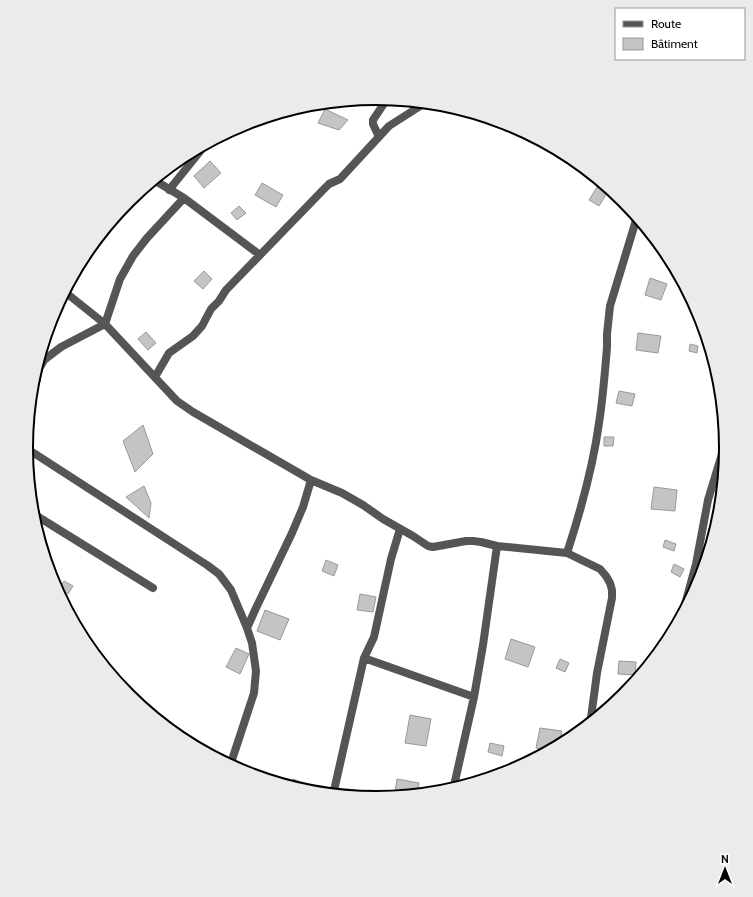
<svg xmlns="http://www.w3.org/2000/svg" width="753" height="897" font-family="Cabin,sans-serif">
  <rect width="100%" height="100%" fill="#fff"/>
  <path fill="#c4c4c4" stroke="#999" d="M302,107L304,108L300,113L295,109Z
    M325,109L348,120L339,130L318,123Z
    M236,128H237L233,135L228,132Z
    M210,161L221,173L204,188L194,176Z
    M262,183L283,195L276,207L255,195Z
    M597,187L607,193L599,206L589,200Z
    M239,206L246,213L237,220L231,213Z
    M204,271L212,279L203,289L194,281Z
    M650,278L667,284L661,300L645,295Z
    M696,307L700,315L701,316H697Z
    M146,332L156,343L148,350L138,339Z
    M638,333L661,336L658,353L636,350Z
    M690,344L698,346L697,353L689,351Z
    M619,391L635,394L632,406L616,403Z
    M143,425L153,454L135,472L123,441Z
    M604,437H614L613,446H604Z
    M144,486L151,503L149,518L126,497Z
    M654,487L677,490L675,511L651,509Z
    M665,540L676,544L674,551L663,547Z
    M326,560L338,565L334,576L322,571Z
    M674,564L684,569L680,577L671,572Z
    M64,581L73,586L68,594L60,588Z
    M360,594L376,597L373,612L357,610Z
    M265,610L289,619L280,640L257,631Z
    M511,639L535,647L528,667L505,659Z
    M236,648L249,654L240,674L226,667Z
    M560,659L569,663L565,672L556,668Z
    M619,661L636,662L635,675L618,674Z
    M410,715L431,719L426,746L405,743Z
    M540,728L562,731L559,746L551,751L536,748Z
    M490,743L504,746L502,756L488,752Z
    M480,774L491,778L477,783Z
    M293,779L323,790L321,794L308,792L290,787Z
    M397,779L419,783L417,795L394,797Z
    M369,790L378,792L377,799L368,798Z"/>
  <g fill="none" stroke-linecap="round" stroke-linejoin="round">
    <path stroke="#555" stroke-width="8" d="M379,137L373,124V120L387,99
      M154,180L184,198L260,255
      M169,190L206,144
      M65,292L105,324L177,401L193,412L311,480L342,493L363,505L383,519L413,536L428,546L433,547L466,541H473L481,542L497,546L567,553L600,569L606,576L610,583L612,590V598L597,673L590,725
      M155,377L169,353L193,336L202,326L211,309L219,301L226,290L324,189L329,184L340,179L389,126L425,103
      M31,393L36,383L39,369L44,360L61,347L105,324L120,279L133,256L147,238L171,212L184,198
      M26,448L207,565L219,574L231,590L247,628L252,643L256,671L254,693L230,766
      M32,513L153,588
      M567,553C581,510 593,467 599,423C603,398 605,372 607,347V334L610,306L637,217
      M681,619L696,564L708,500L722,454L726,434
      M247,628L256,608L292,533L303,507L311,480
      M364,658L374,637L391,559L400,529
      M453,790L474,697L483,645L497,546
      M333,795L364,658L474,697"/>
  </g>
  <path d="M0 0H753V897H0ZM33 448a343 343 0 1 1 686 0a343 343 0 1 1-686 0Z" fill="#ebebeb" fill-rule="evenodd"/>
  <path fill="none" stroke="#000" stroke-width="2" d="M33 448a343 343 0 1 1 686 0a343 343 0 1 1-686 0Z"/>
  <rect x="615" y="8" width="130" height="52" fill="#ffffff" stroke="#999999"/>
  <rect x="623" y="21" width="20" height="6" fill="#555555" stroke="#999999"/>
  <text x="651" y="28" font-size="12" fill="#000000">Route</text>
  <rect x="623" y="38" width="20" height="12" fill="#c4c4c4" stroke="#999999"/>
  <text x="651" y="48" font-size="12" fill="#000000">Bâtiment</text>
  <g transform="translate(725 869)" stroke="#ffffff" stroke-width="3" paint-order="stroke">
  <path d="M0-3L7 15L0 10L-7 15Z" fill="#000000"/>
  <text y="-6" font-size="11" font-weight="bold" text-anchor="middle" fill="#000000">N</text>
  </g>
</svg>
